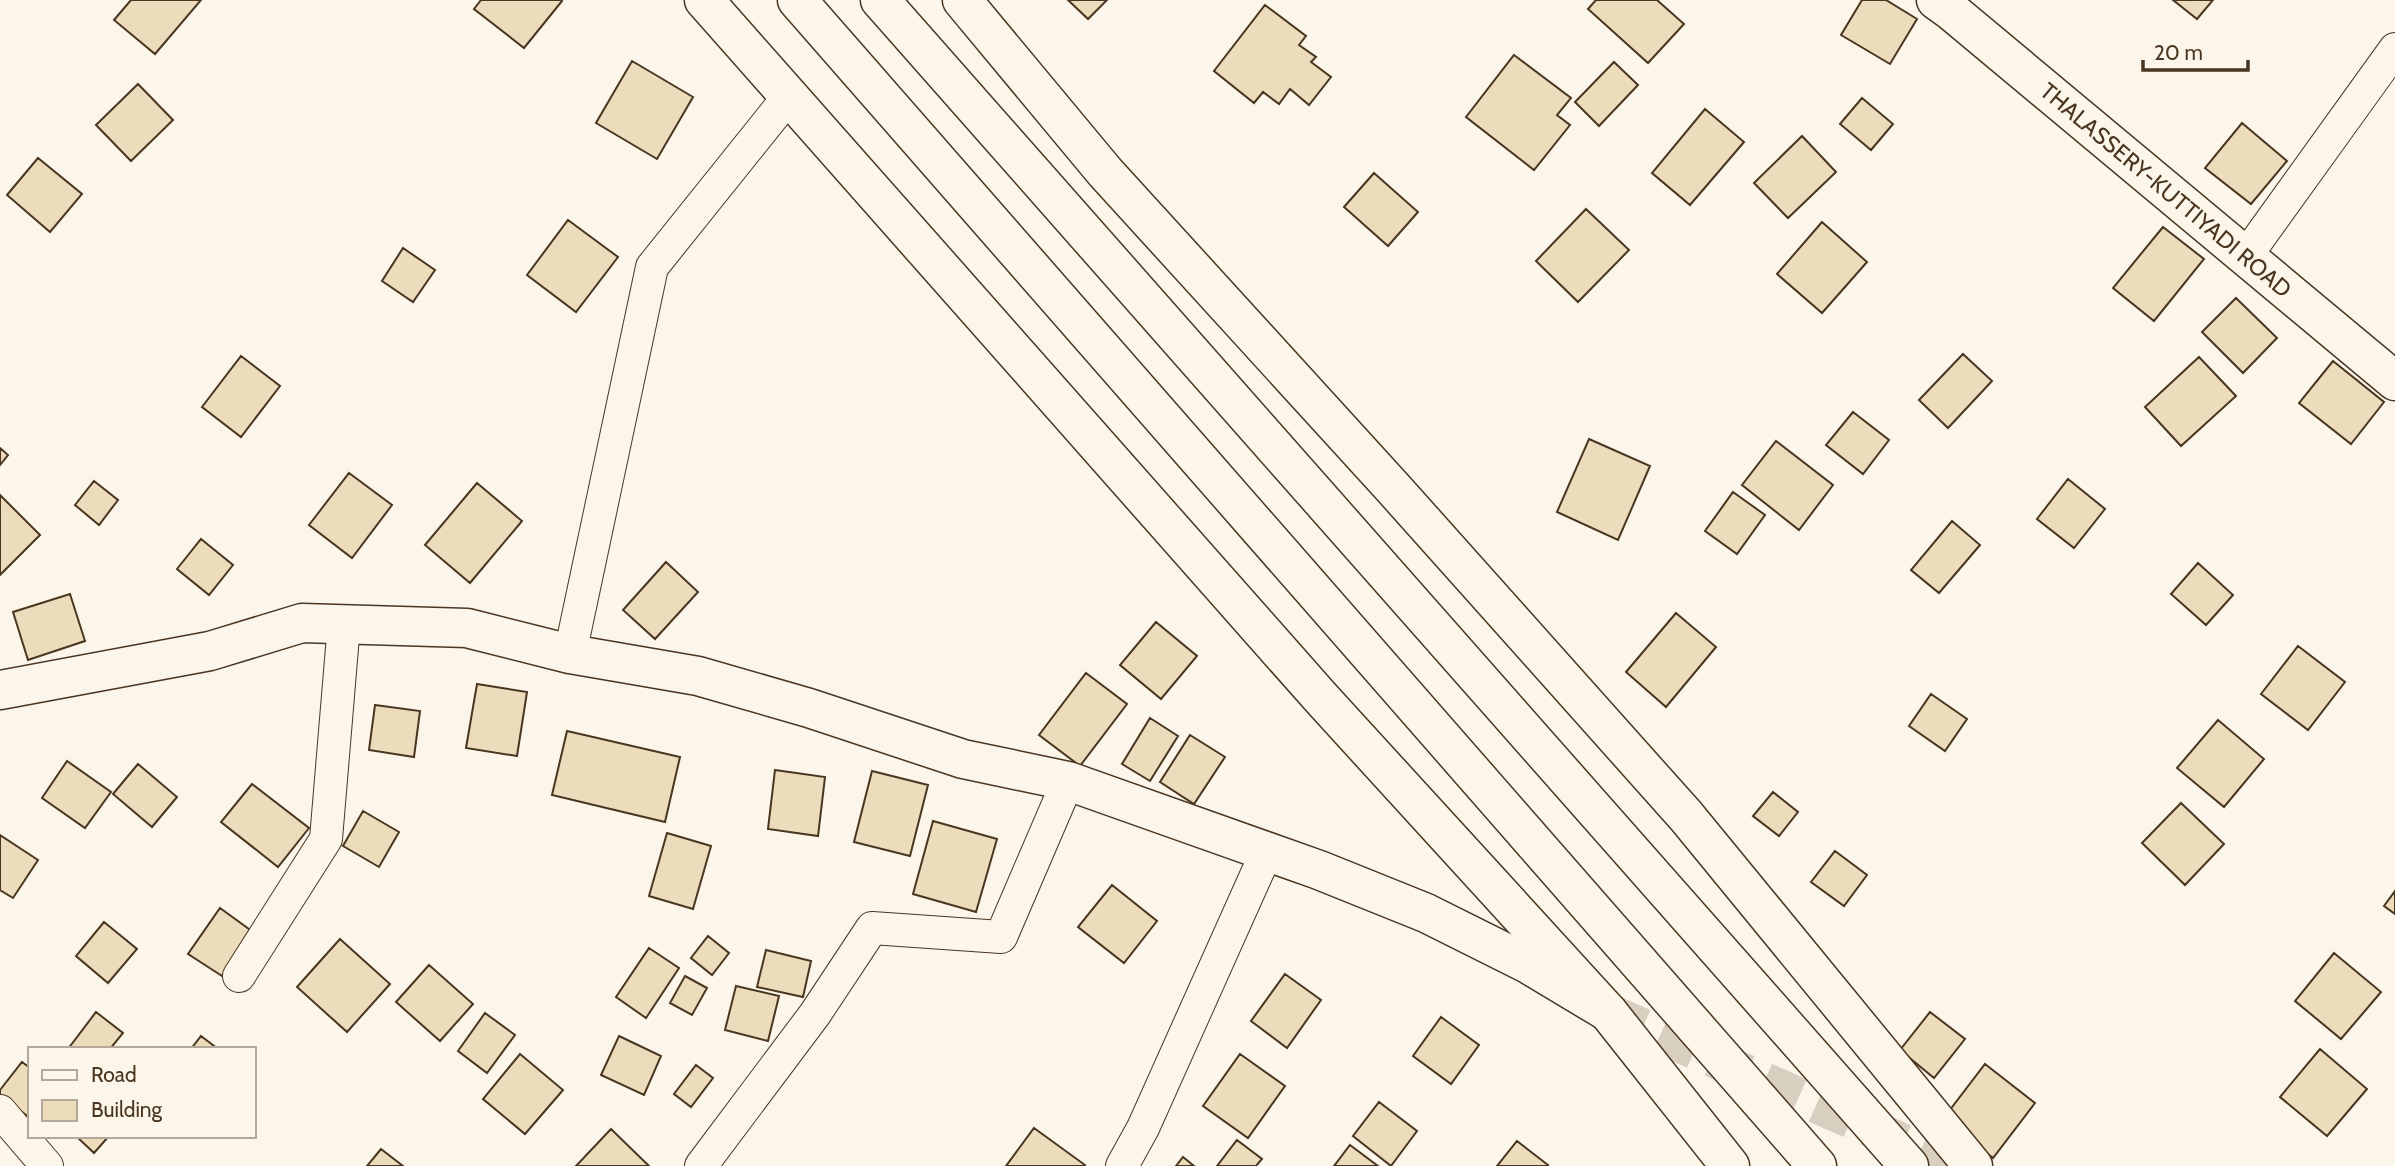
<svg xmlns="http://www.w3.org/2000/svg" width="2395" height="1166" font-family="Cabin,sans-serif">
  <rect width="100%" height="100%" fill="#fbf6e9"/>
  <path fill="#ecdcbc" stroke="#4a3520" stroke-width="2" d="M131,0H201L155,54L114,20Z
    M481,0H561L562,1L524,48L474,9Z
    M1068,0H1107L1088,19Z
    M1596,0H1657L1684,24L1648,63L1588,9Z
    M1862,0H1886L1917,19L1890,64L1841,35Z
    M2173,0H2213L2197,19Z
    M1265,5L1306,36L1299,45L1316,57L1311,62L1331,77L1309,105L1290,89L1279,104L1263,92L1254,103L1214,71Z
    M1514,55L1571,98L1557,115L1570,125L1534,170L1466,117Z
    M632,61L693,97L657,159L596,123Z
    M1614,62L1638,85L1599,126L1575,102Z
    M138,84L173,120L131,161L96,125Z
    M1862,98L1893,124L1871,150L1840,124Z
    M1705,109L1744,142L1690,205L1652,173Z
    M2242,123L2287,161L2251,204L2205,168Z
    M1802,136L1836,172L1788,218L1754,183Z
    M38,158L82,194L50,232L7,195Z
    M1374,173L1418,212L1388,246L1344,207Z
    M1586,209L1629,250L1578,302L1536,261Z
    M568,220L618,257L576,312L527,275Z
    M1822,222L1867,262L1822,313L1777,274Z
    M2163,227L2204,259L2154,321L2113,288Z
    M403,248L435,270L413,302L382,281Z
    M2236,298L2277,338L2243,373L2202,332Z
    M1963,354L1992,381L1948,428L1919,400Z
    M241,356L280,386L241,437L202,407Z
    M2199,357L2236,396L2181,446L2145,407Z
    M2333,361L2384,402L2351,444L2299,403Z
    M1853,412L1889,440L1863,474L1826,445Z
    M1589,439L1650,466L1618,540L1557,512Z
    M1776,441L1833,485L1799,530L1742,485Z
    M0,448L8,455L0,465Z
    M349,473L392,505L352,558L309,525Z
    M2068,479L2105,509L2074,548L2037,519Z
    M94,481L118,500L99,525L75,505Z
    M477,483L522,521L470,583L425,545Z
    M1733,492L1765,515L1737,554L1705,531Z
    M0,495L40,535L0,575Z
    M1952,521L1980,545L1939,593L1911,570Z
    M201,539L233,565L209,595L177,569Z
    M666,562L698,592L655,639L623,610Z
    M2198,563L2233,595L2206,625L2171,594Z
    M70,594L85,641L28,660L13,612Z
    M1676,613L1716,647L1666,707L1626,672Z
    M1156,622L1197,656L1161,699L1120,665Z
    M2298,646L2345,682L2308,730L2261,694Z
    M1086,673L1127,704L1080,766L1039,735Z
    M477,684L527,692L517,756L466,748Z
    M1931,694L1967,719L1945,751L1909,726Z
    M375,705L420,711L414,757L369,750Z
    M1150,718L1178,736L1150,781L1122,764Z
    M2218,720L2264,759L2224,807L2177,768Z
    M567,731L680,757L665,822L552,795Z
    M1190,735L1225,757L1194,804L1160,782Z
    M67,761L111,792L85,828L42,798Z
    M138,764L177,797L152,827L113,794Z
    M775,770L825,777L818,836L768,829Z
    M872,771L928,785L910,856L854,842Z
    M252,784L309,828L278,867L221,822Z
    M1773,792L1798,812L1779,836L1753,816Z
    M2181,803L2224,844L2185,885L2142,843Z
    M363,811L399,832L379,867L343,846Z
    M933,821L997,839L976,912L913,894Z
    M667,833L711,846L693,909L649,896Z
    M0,835L38,860L13,898L0,890Z
    M1835,851L1867,875L1844,906L1811,882Z
    M1112,885L1157,921L1124,963L1078,927Z
    M2395,891V914L2384,906Z
    M220,908L253,932L222,976L188,954Z
    M104,922L137,949L108,983L76,956Z
    M708,936L729,953L712,975L691,958Z
    M340,939L390,984L347,1032L297,987Z
    M649,948L679,968L646,1018L616,997Z
    M766,950L811,961L803,997L757,987Z
    M2334,953L2381,992L2341,1039L2295,1001Z
    M429,965L473,1004L440,1041L396,1002Z
    M1285,974L1321,1000L1287,1048L1251,1021Z
    M685,976L707,988L692,1015L670,1003Z
    M736,986L779,996L768,1041L725,1030Z
    M96,1012L123,1033L110,1049H68Z
    M1930,1012L1965,1039L1934,1078L1900,1050Z
    M485,1013L515,1035L487,1073L458,1051Z
    M1441,1017L1479,1045L1451,1084L1413,1056Z
    M201,1036L218,1049H191Z
    M619,1036L661,1056L644,1095L601,1075Z
    M2320,1049L2367,1089L2327,1136L2280,1097Z
    M520,1054L563,1090L525,1134L483,1099Z
    M1240,1054L1285,1086L1248,1138L1203,1106Z
    M22,1062L30,1068V1118L0,1095V1090Z
    M1985,1064L2035,1103L1993,1158L1943,1119Z
    M696,1065L713,1078L691,1107L674,1094Z
    M1379,1102L1417,1131L1391,1166L1353,1136Z
    M1034,1128L1085,1165L1084,1166H1006Z
    M611,1129L649,1166H576Z
    M76,1136H109L94,1153Z
    M1237,1140L1262,1159L1256,1166H1217Z
    M1517,1141L1548,1165L1547,1166H1497Z
    M1350,1145L1378,1166H1334Z
    M381,1149L403,1166H367Z
    M1183,1157L1194,1166H1176Z"/>
  <g fill="none" stroke-linecap="round" stroke-linejoin="round">
    <path stroke="#d8cfc1" stroke-width="38" stroke-dasharray="38 19" stroke-linecap="butt" d="M1608,1012L1956,1166"/>
    <g stroke="#4a3520" stroke-width="34">
      <path id="minor" d="M2246,256L2395,49
        M570,654L652,267L790,95
        M239,976L326,839L344,624
        M0,1111L47,1166
        M701,1166L815,1014L872,928L1001,937L1068,781
        M1122,1166L1143,1128L1267,851"/>
    </g>
    <g stroke="#4a3520" stroke-width="41">
      <path id="tertiary" d="M704,0L1322,699L1608,1012L1730,1166
        M962,0L1105,172L1394,489L1686,816L1973,1166"/>
    </g>
    <g stroke="#4a3520" stroke-width="41">
      <path id="secondary" d="M0,690L210,651L302,623L467,628L570,654L698,676L809,708L963,759L1068,781L1319,870L1426,913L1528,964L1608,1012"/>
    </g>
    <g stroke="#4a3520" stroke-width="41">
      <path id="primary" d="M1936,0L1950,10L2395,381"/>
    </g>
    <g stroke="#4a3520" stroke-width="41">
      <path id="trunk" d="M797,0L1817,1166
        M880,0L1909,1166"/>
    </g>
    <use href="#minor" stroke="#fbf6e9" stroke-width="32"/>
    <use href="#tertiary" stroke="#fbf6e9" stroke-width="38"/>
    <use href="#secondary" stroke="#fbf6e9" stroke-width="38"/>
    <use href="#primary" stroke="#fbf6e9" stroke-width="38"/>
    <use href="#trunk" stroke="#fbf6e9" stroke-width="38"/>
  </g>
  <g text-anchor="middle" dominant-baseline="central" stroke-width="5" stroke-linejoin="round" paint-order="stroke">
    <g font-size="23" fill="#4a3520" stroke="#fbf6e9">
      <text transform="translate(2166 190) rotate(40)">THALASSERY-KUTTIYADI ROAD</text>
    </g>
  </g>
  <rect x="28" y="1047" width="228" height="91" fill="#fbf6e9" stroke="#b4a999" stroke-width="2"/>
  <rect x="42" y="1070" width="35" height="10" fill="#fbf6e9" stroke="#b4a999" stroke-width="2"/>
  <text x="91" y="1082" font-size="21" fill="#4a3520">Road</text>
  <rect x="42" y="1100" width="35" height="21" fill="#ecdcbc" stroke="#b4a999" stroke-width="2"/>
  <text x="91" y="1117" font-size="21" fill="#4a3520">Building</text>
  <path d="M2143 60v10h105v-10" fill="none" stroke="#4a3520" stroke-width="3.5"/>
  <text x="2154" y="60" font-size="21" fill="#4a3520" stroke="#fbf6e9" stroke-width="5" paint-order="stroke">20 m</text>
</svg>
